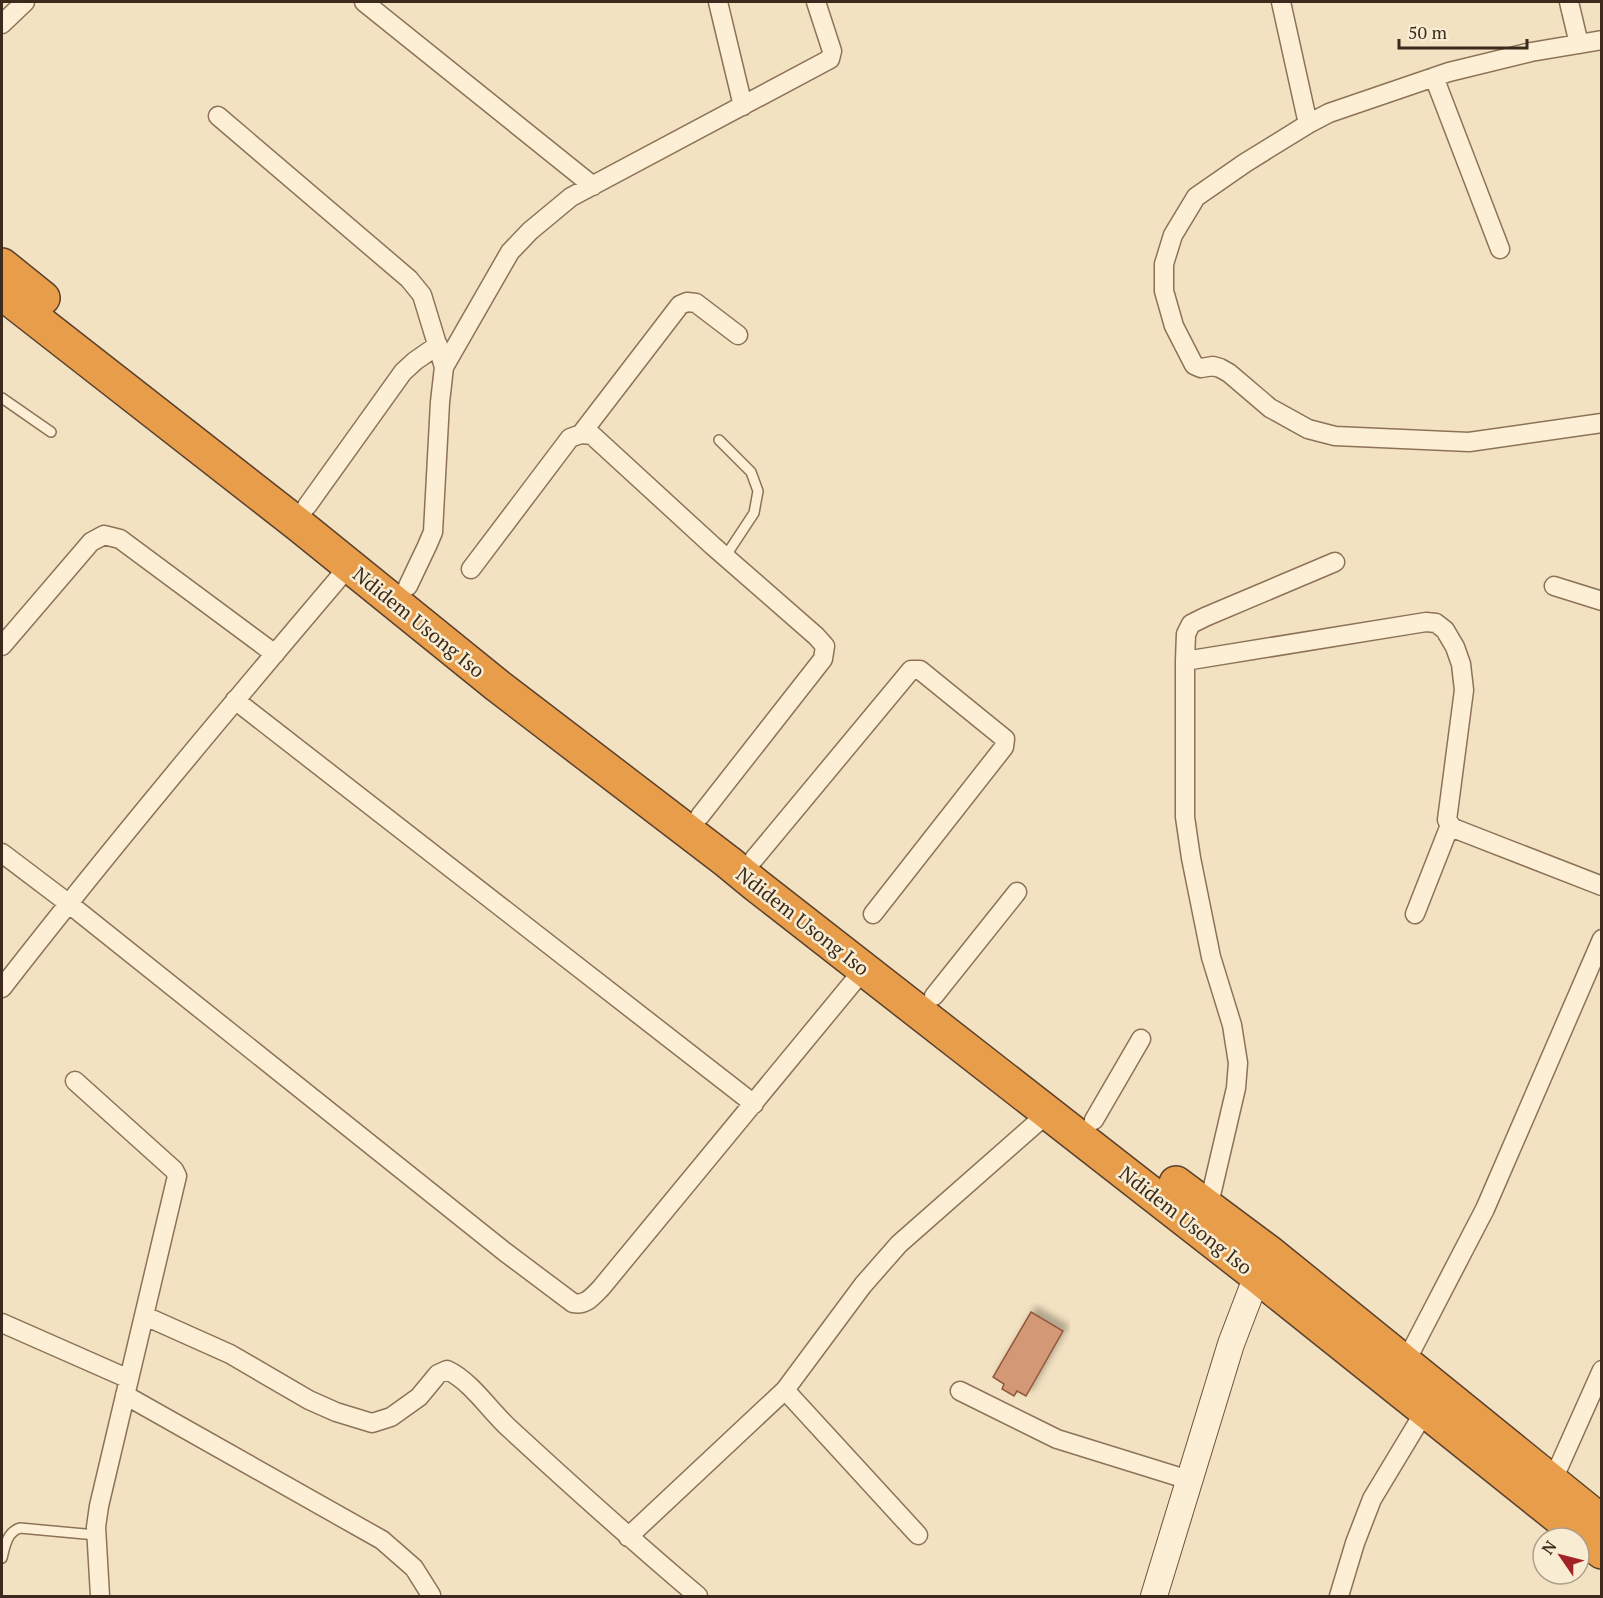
<svg xmlns="http://www.w3.org/2000/svg" width="1603" height="1598" font-family="'PT Serif',serif">
  <defs>
    <filter id="shadow"><feDropShadow dx="5.5" dy="-5.5" stdDeviation="3" flood-color="#0004"/></filter>
  </defs>
  <rect width="100%" height="100%" fill="#f2e2c2"/>
  <path fill="#d39874" stroke="#8f593b" stroke-width="1.5" filter="url(#shadow)" d="M1031,1312L1063,1331L1026,1396L1017,1391L1014,1396L1002,1389L1004,1384L993,1377Z"/>
  <g fill="none" stroke-linecap="round" stroke-linejoin="round">
    <g stroke="#8d7257" stroke-width="12">
      <path id="lane" d="M2,398L51,432
        M719,440L751,472L758,491L754,513L725,557
        M2,1558C5,1546 7,1532 20,1528L96,1535"/>
    </g>
    <g stroke="#8d7257" stroke-width="21">
      <path id="street" d="M364,2L593,186
        M718,2L743,106
        M1281,2L1308,124
        M1569,2L1579,44
        M2,24L25,2
        M1602,40L1531,52L1449,72L1329,113L1308,124L1245,163L1196,197L1173,235L1164,264V291L1174,326L1194,365L1201,368L1213,366L1220,368L1229,373L1270,408L1308,429L1335,436L1469,442L1602,423
        M1434,77L1500,249
        M218,116L409,279L422,295L444,367
        M581,434L680,305L687,302L696,303L738,335
        M307,506L403,372L415,361L438,345
        M471,569L570,438L581,434L592,435L713,546L816,636L825,646L823,659L700,816
        M408,586L427,546L433,532L440,402L444,367L510,252L530,231L571,197L830,59L832,51L816,2
        M1554,586L1602,601
        M2,646L91,542L104,535L120,539L275,654
        M1185,661L1426,622L1436,623L1445,630L1455,647L1461,664L1464,690L1447,820L1453,828L1602,886
        M235,700L754,1104
        M2,853L68,903L505,1252L573,1303C586,1306 593,1296 601,1288L864,969
        M754,859L911,670H920L1005,739L1004,747L873,914
        M1415,914L1450,825
        M2,988C114,844 231,705 349,566
        M934,996L1017,892
        M75,1081L174,1170L177,1176L99,1506L96,1527L100,1596
        M1094,1120L1141,1039
        M1208,1208L1236,1088L1238,1063L1232,1025L1211,957L1191,858L1185,817V661L1186,634L1191,624L1205,617L1335,562
        M145,1316L230,1354L309,1400L336,1412L372,1423L391,1417L419,1397L438,1374L447,1370C471,1381 490,1411 510,1429C572,1486 634,1542 698,1596
        M2,1323L129,1379
        M1405,1363L1485,1209L1602,939
        M785,1390L918,1535
        M960,1391L1057,1439L1189,1480
        M125,1395L382,1540L414,1568L431,1595
        M1552,1482L1602,1370
        M628,1537L785,1390L863,1285L899,1244L1049,1112
        M1339,1596L1355,1543L1372,1499L1425,1411"/>
    </g>
    <g stroke="#6f533a" stroke-width="28">
      <path id="secondary" d="M1154,1596L1231,1344L1257,1276L1265,1261"/>
    </g>
    <g stroke="#5b402c" stroke-width="36">
      <path id="highway" d="M2,265L43,298
        M2,293L299,525L498,686L728,862L756,885L1257,1276L1602,1552
        M1176,1183L1270,1253L1602,1522"/>
    </g>
    <use href="#lane" stroke="#fcefd6" stroke-width="9"/>
    <use href="#street" stroke="#fcefd6" stroke-width="18"/>
    <use href="#secondary" stroke="#fcefd6" stroke-width="26"/>
    <use href="#highway" stroke="#e89d4b" stroke-width="33"/>
  </g>
  <g text-anchor="middle" dominant-baseline="central" stroke-width="5" stroke-linejoin="round" paint-order="stroke">
    <g font-size="20" fill="#3c2b1d" stroke="#f8ecd2">
      <text transform="translate(419 622) rotate(39)">Ndidem Usong Iso</text>
      <text transform="translate(803 921) rotate(38)">Ndidem Usong Iso</text>
      <text transform="translate(1186 1220) rotate(38)">Ndidem Usong Iso</text>
    </g>
  </g>
  <rect width="1603" height="1598" fill="none" stroke="#3c2b1d" stroke-width="6"/>
  <g transform="translate(1561 1556) rotate(305)"><circle r="28" fill="#f8ecd2" stroke="#ad9f8a" stroke-width="1.5"/>
  <path d="M0-4.5L10 22L0 15L-10 22Z" fill="#a22227"/>
  <text y="-9" font-size="16" font-weight="bold" text-anchor="middle" fill="#3c2b1d">N</text>
  </g>
  <path d="M1399 39v9h128v-9" fill="none" stroke="#3c2b1d" stroke-width="3"/>
  <text x="1408" y="39" font-size="18" fill="#3c2b1d" stroke="#f8ecd2" stroke-width="4.5" paint-order="stroke">50 m</text>
</svg>
